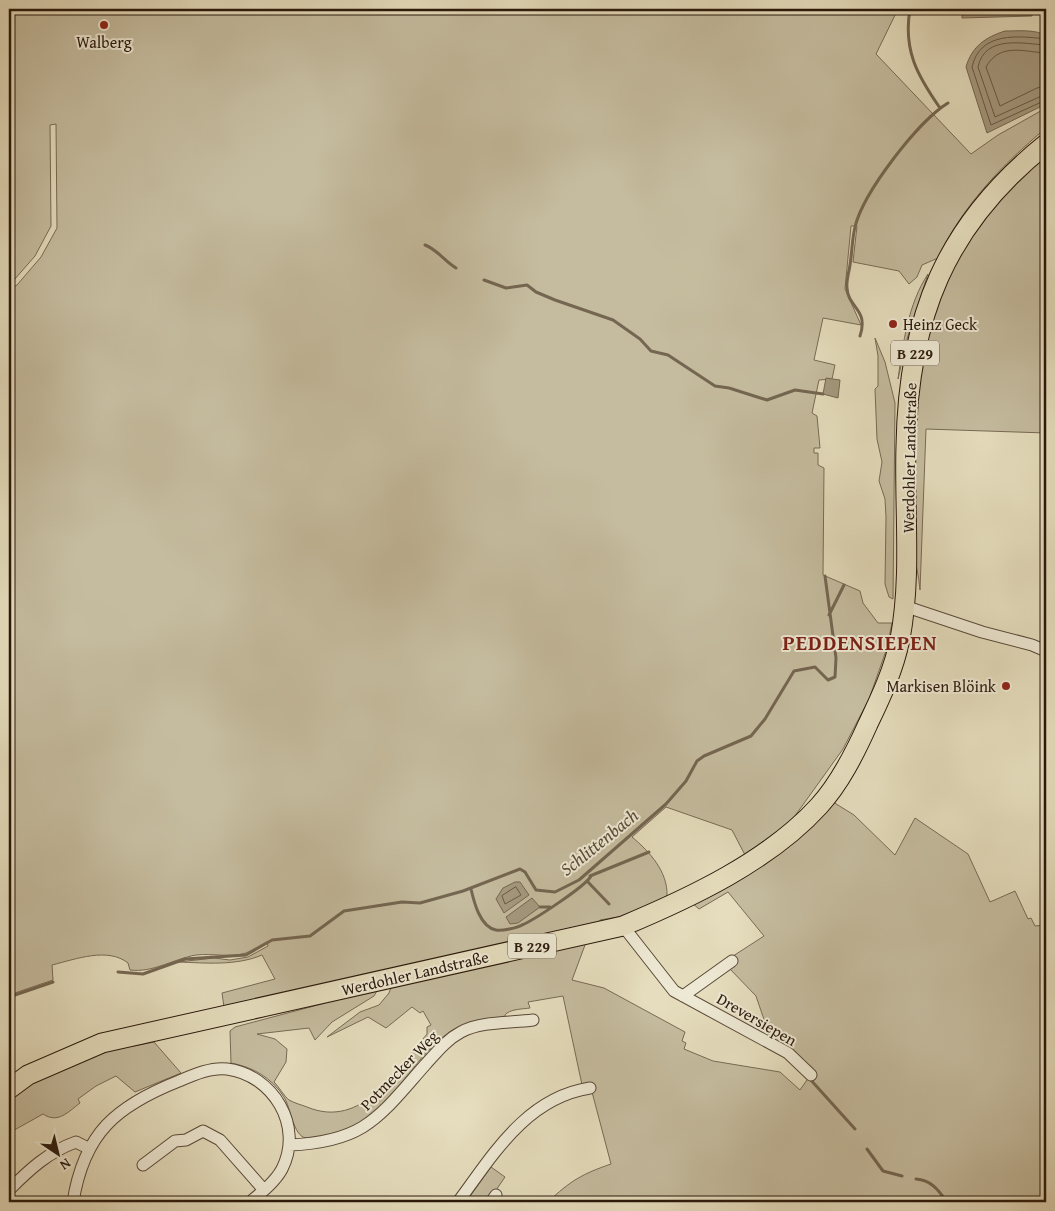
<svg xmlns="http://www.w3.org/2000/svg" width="1055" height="1211" font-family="'Gentium Book Plus',serif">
  <rect width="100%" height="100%" fill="#e5ddbd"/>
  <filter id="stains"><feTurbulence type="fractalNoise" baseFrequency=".004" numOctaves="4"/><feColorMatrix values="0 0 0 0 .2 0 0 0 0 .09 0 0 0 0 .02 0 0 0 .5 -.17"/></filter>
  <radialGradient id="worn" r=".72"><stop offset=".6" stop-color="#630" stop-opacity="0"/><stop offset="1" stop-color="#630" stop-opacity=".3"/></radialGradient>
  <path fill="#c5bc9f" stroke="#786a55" d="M9,9H898L876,54L971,154L998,135L1046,108V128C1002,165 963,205 938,258L922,265L917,277L909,284L899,271L853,262L857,226H851L845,289L861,325L823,318L814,360L835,365L832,379L819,380L812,413L817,416L820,448H814V453H818V465L824,468L823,575L860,591L863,603L878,623H892L887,648L869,699L843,749L792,820L745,855L732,830L666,807L632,837C650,852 668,872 667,896L630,915L600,920L597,925L224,1007L222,993L275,979L262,955C236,966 206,963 178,962L214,958L230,960L248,957L268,946L267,942C260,945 253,950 246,953C230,958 213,953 196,955C173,959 153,973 130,970L128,963C108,947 76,959 52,965L53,980L9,995V290L17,285L41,257L57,228L56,124L50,125L51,226L35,256L14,280L9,283Z
    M1046,152V433L926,429L920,590C919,576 915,563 914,549C911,438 910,309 983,218C1002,194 1026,173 1046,152Z
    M928,274L907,339L898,379C903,344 908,304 928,274Z
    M875,338L885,362L895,403L893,599L889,597L885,584L886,517L885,499L879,481L882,462L877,439L875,389L878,386V356Z
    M833,802L854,815L895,855L915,818L968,854L990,902L1015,891L1028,919L1031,918L1035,926L1046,925V1202H548C570,1181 582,1174 611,1164L592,1092L584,1094L563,996L528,1002L530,1008C523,1009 513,1009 507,1013C503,1016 508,1015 502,1017C485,1024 467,1021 451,1031C404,1063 396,1116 332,1134C325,1136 314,1139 306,1138C293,1136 291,1108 284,1097C272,1078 253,1067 231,1063L230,1031L235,1027L378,989L374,996L332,1022L315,1040L309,1028L257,1034L275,1039L287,1049L286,1062L274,1082C279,1087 284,1096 289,1100C294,1103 302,1105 307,1107C362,1130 397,1070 427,1034V1027L431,1025L423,1011L420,1013L412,1007L386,1028L368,1017L327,1037L360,1012L379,1005L389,993L392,985L584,940L585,945L572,980L604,988L685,1032L682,1041L686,1043L684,1049L713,1061L780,1072L800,1090L809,1077L772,1043L756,996L729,968L730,958L764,936L728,892L699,909L691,902Z
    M128,1042L134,1046L154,1042L181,1073L135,1092L116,1076L96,1086L78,1099L80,1103C68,1112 58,1124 43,1114L9,1133V1096L19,1088Z
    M491,1167L505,1177L488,1202H466Z"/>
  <path fill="#a59a80" stroke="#746651" d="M962,9H1032V16L962,18Z
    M1005,31C1017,31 1037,29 1046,36V104L987,133L966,67C972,46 986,37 1005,31Z
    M826,378L840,380L838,398L823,394Z
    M515,882H520L529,895L504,913L496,899L503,888Z
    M532,898L540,907L518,923L510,924L506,917Z"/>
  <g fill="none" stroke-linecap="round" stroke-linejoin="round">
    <path stroke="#685946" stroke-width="1" d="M967,9L969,13L1046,11
      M1046,39C1019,36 980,31 972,67L991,125L1046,100
      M1046,45C1024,44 985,34 978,67L995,117L1046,94
      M1046,53C1024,52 1000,42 986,67L1000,106L1037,88L1046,86
      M516,887L521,895L505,904L502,896Z"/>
    <path stroke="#746651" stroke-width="3" d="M910,9C903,50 917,75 940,108
      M425,245C438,250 444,261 456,268
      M484,280L506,288L527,285L536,292L555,300L613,320L640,339L651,351L668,355L715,386L729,388L767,400L795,390L823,394
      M860,336C869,309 848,308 847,288C846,281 849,272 850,265C852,253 852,239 855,227C863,193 918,121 948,103
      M829,615L844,585
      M590,876L649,852
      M588,882L609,904
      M471,889C474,902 480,927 496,930C502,931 517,928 522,925C534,920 586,886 591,876
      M540,907H550
      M118,972L143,974L185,959L246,955L272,940L310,936L344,911L402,902L420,903L463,891L520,869L525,872L536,890L555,892L579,880L666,804L686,781L697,761L704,756L751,736L765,719L794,671L815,667L828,680L835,677L836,658L825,576
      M9,997L53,982
      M809,1078L855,1129
      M867,1149L883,1171L902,1176
      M916,1179C932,1180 939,1191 947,1202"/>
    <g stroke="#594938" stroke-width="13">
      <path id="street" d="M904,606L982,632L1032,645L1046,651
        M623,926L674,991L788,1053L811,1075
        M683,996L732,961
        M289,1145C365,1142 379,1117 425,1065C436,1053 446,1040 461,1032C481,1021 511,1023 533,1020
        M143,1165L175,1141L186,1140L203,1131L220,1140L264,1190
        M9,1190C29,1170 48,1152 76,1142L88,1148
        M73,1202C84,1133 116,1106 179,1081C193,1075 211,1067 227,1069C273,1075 304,1126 282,1169C275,1182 261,1193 250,1202
        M458,1202C493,1155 526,1098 590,1088
        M491,1202L496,1195"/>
    </g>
    <g stroke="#2a180b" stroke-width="21">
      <path id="primary" d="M9,1089L28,1075L102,1043L623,926C690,898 769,861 819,806C840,783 855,753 868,724C881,697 894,669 900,639C912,575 904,510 906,446C908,318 945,225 1046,144"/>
    </g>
    <use href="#street" stroke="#eee9d4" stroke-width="11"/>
    <use href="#primary" stroke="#e5ddbd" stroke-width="19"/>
  </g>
  <g fill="#8f2418" stroke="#eee9d4" stroke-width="2">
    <circle cx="104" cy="25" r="5"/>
    <circle cx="893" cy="324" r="5"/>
    <circle cx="1006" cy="686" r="5"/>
  </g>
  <g text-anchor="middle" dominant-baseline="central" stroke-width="4" stroke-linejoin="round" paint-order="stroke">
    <g fill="#eee9d4" stroke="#655747" stroke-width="1">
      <rect x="891" y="340.5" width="48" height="25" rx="4"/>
      <rect x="508" y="933.5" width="48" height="25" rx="4"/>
    </g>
    <g font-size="15" font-weight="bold" fill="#2a180b">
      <text x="915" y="353">B 229</text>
      <text x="532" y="946">B 229</text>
    </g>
    <g font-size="16" fill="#2a180b" stroke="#eee9d4">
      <text x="104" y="42">Walberg</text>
      <text x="903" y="324" text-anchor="start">Heinz Geck</text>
      <text x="996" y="686" text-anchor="end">Markisen Blöink</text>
    </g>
    <g font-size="16" fill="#2a180b" stroke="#eee9d4">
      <text transform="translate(909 458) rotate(-89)">Werdohler Landstraße</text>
      <text transform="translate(415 973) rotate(-13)">Werdohler Landstraße</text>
      <text transform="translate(757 1019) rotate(30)">Dreversiepen</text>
      <text transform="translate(399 1070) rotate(-46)">Potmecker Weg</text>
    </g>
    <g font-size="18" font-style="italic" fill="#5b4c3a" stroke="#eee9d4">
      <text transform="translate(599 842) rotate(-39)">Schlittenbach</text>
    </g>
    <g font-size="21" font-weight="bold" letter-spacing="1" fill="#7a1f14" stroke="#eee9d4">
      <text x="860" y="642">PEDDENSIEPEN</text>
    </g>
  </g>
  <rect width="1055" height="1211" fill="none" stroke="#e5ddbd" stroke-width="30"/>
  <rect x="10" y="10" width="1035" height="1191" fill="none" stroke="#2a180b" stroke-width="2.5"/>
  <rect x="15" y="15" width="1025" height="1181" fill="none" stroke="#2a180b"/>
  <g transform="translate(58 1154) rotate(145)" stroke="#eee9d4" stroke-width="4" paint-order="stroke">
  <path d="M0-4L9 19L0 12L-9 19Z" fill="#2a180b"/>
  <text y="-8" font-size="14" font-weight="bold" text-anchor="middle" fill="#2a180b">N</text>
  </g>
  <rect width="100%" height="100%" filter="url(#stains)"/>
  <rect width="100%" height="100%" fill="url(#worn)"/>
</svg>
